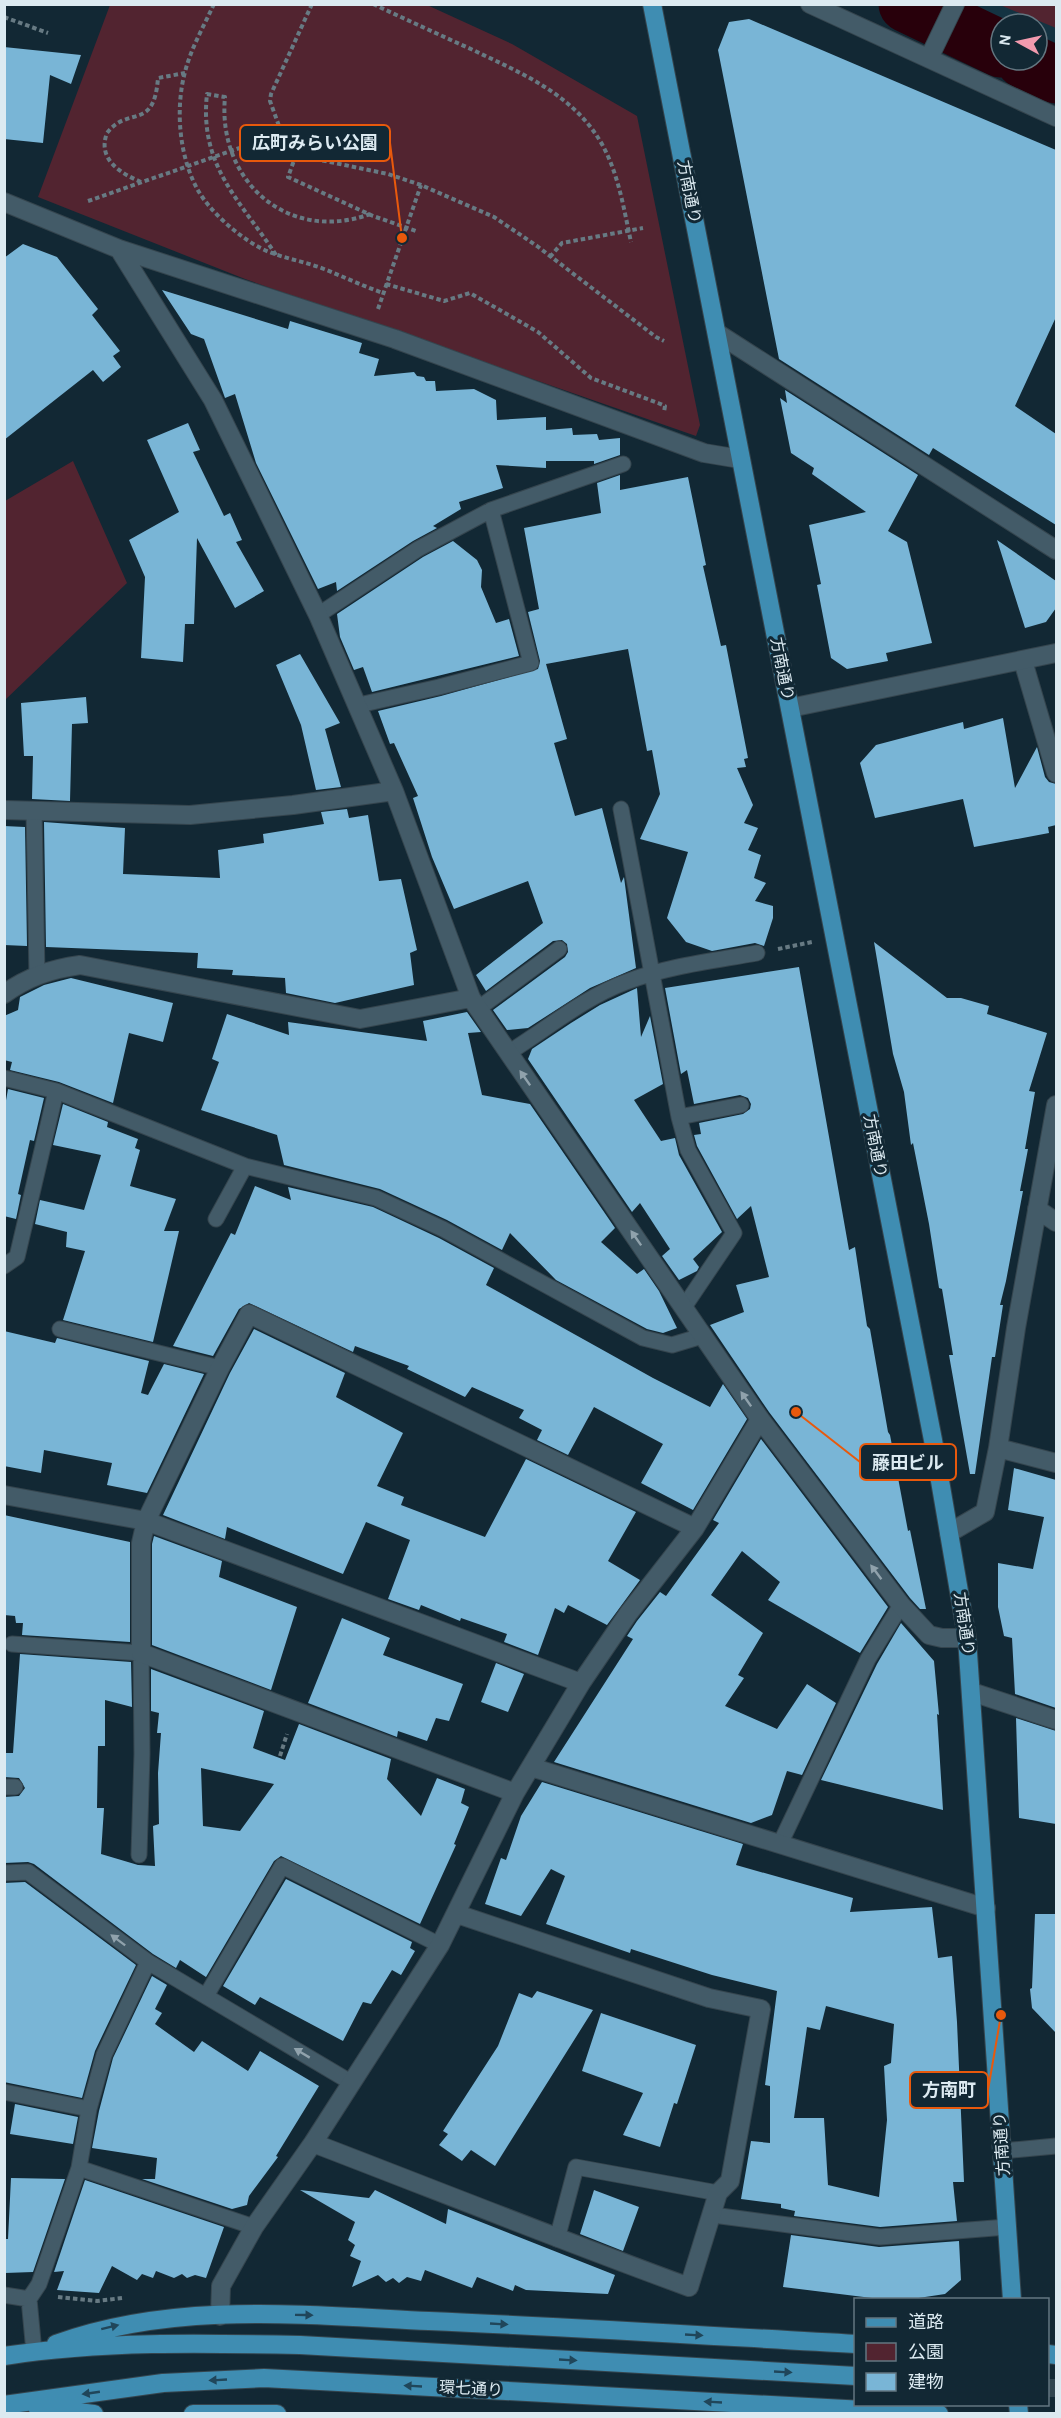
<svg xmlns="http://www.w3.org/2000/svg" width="1061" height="2418" font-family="'Alegreya Sans','Noto Sans JP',sans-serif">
  <rect width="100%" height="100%" fill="#122834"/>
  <path fill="#143342" d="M964,5H1056V43L1037,35V24H1011Z"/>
  <path fill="#522430" d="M110,5H427L512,44L637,116L700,425L696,436L245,279L38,197Z
    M1000,5H1056V28Z
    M73,461L127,583L5,700V501Z"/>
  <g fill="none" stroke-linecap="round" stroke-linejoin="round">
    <path stroke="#28000b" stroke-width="57" d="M907,4L1001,49
      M1024,60L1056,75"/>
  </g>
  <path fill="#79b5d6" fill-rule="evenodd" d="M749,19L1056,150V317L1015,406L1056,434V525L933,448L929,455L779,359L718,50L729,22Z
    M4,47L81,55L71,84L50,75L43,143L4,139Z
    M23,244L57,257L98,309L92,315L120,351L113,356L121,367L103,382L93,370L4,440V258Z
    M162,290L288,329L290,321L362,343L359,353L379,359L374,376L414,372L417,376L424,377L426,381H435L436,391L474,389L496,400L497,420L546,417V430L572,428L573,435L597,434L599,440L620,438V455L594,464V461H546V468L496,465L503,488L459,502L461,509L433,526L437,528L413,541L337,591L336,582L318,589L256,463L235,394L225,398L204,339L191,334Z
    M785,390L918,475L888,531L907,542L932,643L886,653L888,661L847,669L831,658L817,585L821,584L809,525L866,512L812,474L814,468L791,453L780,398L787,403Z
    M188,423L200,450L193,452L224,516L230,513L242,540L236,542L264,591L235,608L197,538L194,624H185L183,662L141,658L145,577L129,540L179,512L147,440Z
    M620,475V490L688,477L706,565L703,566L721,646L726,645L748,758L744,759L746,767L737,768L753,805L744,823L758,828L748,850L761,855L754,878L766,883L755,901L773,906V918L764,946L755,943L712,951L686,942L667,918L688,852L640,839L660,794L652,750L647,751L628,649L546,664L567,739L554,743L575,816L602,808L621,883L624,877L636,968L590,988L528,1028L507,1030L493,1010L565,957L568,952L567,944L562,940L553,941L486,991L476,975L543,923L528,881L454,909L432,857L413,798L418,796L394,743L390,744L378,711L441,696L538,669L540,661L528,612L539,609L524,528L601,513L597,483Z
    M997,540L1056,581V608L1046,622L1025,628Z
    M453,541L477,560L482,570L481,587L496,623L509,619L519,656L372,692L363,667L354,670L340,637L337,614L423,557Z
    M300,654L340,723L325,729L341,787L316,790L301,725L276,665Z
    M86,697L88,723L72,724L70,801L32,799L33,756H24L21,703Z
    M1003,718L1015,788L1037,747L1045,777L1049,782L1056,784V825L1048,827L1049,833L974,847L963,799L875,818L860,763L876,745L963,722L964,729Z
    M347,809L349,818L368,815L379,881L401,879L417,950L410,953L414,985L335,1003L286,993L285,978L232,975L233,970L197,968L198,953L46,947L44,822L125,828L123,874L220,878L218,850L264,843L263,834L324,824L321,812Z
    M4,826L25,827L27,946L4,945Z
    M874,942L947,998H961L989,1006L987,1014L1047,1033L1029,1091L1035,1092L1025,1149H1028L1020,1191H1023L1006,1281L1000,1305H1003L995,1357H992L975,1474H970L949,1355H953L942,1289L939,1288L929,1224L913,1143L911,1145L904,1092L893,1054Z
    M799,967L849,1250L855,1247L867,1326L870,1329L888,1432L890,1435L908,1531L910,1530L926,1609H920L910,1598L769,1412L710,1325L744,1312L736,1285L769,1277L751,1206L737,1219L697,1146L694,1135L701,1134L699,1123L743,1114L750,1109L751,1104L748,1098L740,1095L694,1104L687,1070L681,1074L665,988Z
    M71,978L173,1003L163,1042L129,1033L113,1103L59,1082L10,1070L12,1062L4,1060V1016L18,1010L20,997L44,985Z
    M637,988L641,1037L650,1016L663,1084L634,1100L661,1141L675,1138L679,1155L722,1232L693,1259L699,1267L697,1271L679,1280L662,1256L670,1249L640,1203L632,1212L528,1059L532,1049L571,1023L600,1005Z
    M467,1012L481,1032L468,1033L482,1095L530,1104L615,1228L601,1242L637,1274L644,1269L659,1291L677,1328L663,1333L647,1329L556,1280L510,1233L502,1250L447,1220L380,1189L284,1165L277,1135L201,1110L219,1062L212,1059L227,1014L289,1035L288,1022L427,1041L423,1021Z
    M8,1089L44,1098L34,1141L30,1140L18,1194L21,1195L16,1219L4,1216V1112Z
    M63,1104L108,1122L107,1127L138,1139L135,1148L140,1150L130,1186L176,1199L164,1231H179L153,1342L63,1320L85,1251L66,1247L67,1232L35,1224L40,1200L84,1210L101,1155L53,1145Z
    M255,1186L291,1200L288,1187L373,1207L439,1238L494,1268L486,1285L653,1378L710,1407L723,1384L747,1419L693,1510L641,1483L663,1444L594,1407L568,1455L537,1440L542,1430L519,1418L524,1410L472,1387L465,1397L407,1369L409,1366L355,1346L353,1352L249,1303L239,1309L213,1356L173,1346L231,1233L235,1235Z
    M254,1329L345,1373L336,1397L403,1433L377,1486L404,1497L401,1505L485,1537L526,1459L636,1512L608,1561L640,1580L607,1625L568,1605L564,1613L555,1608L538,1655L504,1642L507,1634L461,1618L460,1621L421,1605L419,1610L388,1599L410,1540L366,1522L343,1574L227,1527L225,1539L163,1515L230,1373Z
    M4,1331L55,1343L57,1338L149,1361L141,1393L148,1395L164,1364L204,1374L147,1493L107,1485L112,1463L44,1450L41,1473L4,1466Z
    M761,1439L888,1607L860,1653L768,1600L780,1582L742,1551L711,1595L763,1633L738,1675L744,1678L725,1706L777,1729L807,1684L836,1703L802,1775L787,1771L772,1815L751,1823L554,1762L633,1639L627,1636L637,1621L660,1592L666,1596L719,1523L713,1520Z
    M1014,1468L1056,1480V1708L1015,1694L1012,1638L1004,1636L998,1607V1563L1033,1569L1044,1517L1008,1510Z
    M4,1515L130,1542V1642L22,1635L23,1623H16L15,1616L4,1615Z
    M154,1536L222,1561L219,1577L297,1607L271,1690L152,1645V1544Z
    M342,1618L390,1638L383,1655L463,1684L449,1721L436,1718L427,1741L398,1731L397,1737L308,1703Z
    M901,1623L934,1661L939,1715L937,1714L943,1810L821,1780L877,1664Z
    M20,1654L131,1662L132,1707L105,1700V1746H98L97,1808H104L101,1854L138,1865L155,1866L153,1826L159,1824L158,1773L161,1733H157L159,1713L151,1711V1669L264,1711L253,1748L285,1760L299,1724L391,1759L387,1779L421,1816L437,1778L465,1789L461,1803L469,1807L454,1844L456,1845L420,1924L281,1856L274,1861L206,1977L180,1960L176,1968L153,1954L34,1864L28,1862L4,1863V1797L19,1796L25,1788L19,1778L4,1777V1753H13ZM201,1768L274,1784L240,1831L203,1826Z
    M496,1663L524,1674L508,1712L481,1702Z
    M1016,1718L1056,1731V1824L1019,1818Z
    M542,1782L743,1844L736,1865L853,1898L850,1912L932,1907L938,1958L952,1956L957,2022L964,2182H953L957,2221L880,2227L794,2216L795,2211L781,2208V2204L741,2199L751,2141L770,2143V2086L765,2085L777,1991L712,1975L631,1949L630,1953L546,1924L565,1876L551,1869L521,1916L485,1904L501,1858L506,1860L521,1816ZM826,2006L894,2024L891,2063L884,2066L887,2120L879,2197L828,2185L824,2118H794L807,2027L820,2030Z
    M286,1879L412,1942L410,1948L415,1951L401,1975L392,1970L371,2004L363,2002L343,2041L260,1997L255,2005L223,1986Z
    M25,1882L136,1965L95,2051L82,2098L4,2082V1883Z
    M1035,1914H1056V2033L1032,2008L1030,1989L1032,1988Z
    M152,1976L167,1985L155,2009L162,2013L155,2024L194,2052L202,2041L248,2071L260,2051L319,2086L276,2156L278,2157L249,2196L247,2205L232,2209L142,2179H155L157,2158L92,2148L99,2111L113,2058Z
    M537,1991L593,2010L495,2166L471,2150L462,2161L439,2145L448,2134L443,2131L498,2046L519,1993L532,1998Z
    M601,2013L696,2045L677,2104L674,2103L660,2147L623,2135L643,2093L582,2071Z
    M15,2104L78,2117L73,2144L10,2134Z
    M11,2178L65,2179L33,2272L5,2273L4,2239H8Z
    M85,2180L224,2227L206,2278L195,2275L187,2278L182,2274L174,2278L156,2271L153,2278L142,2274L137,2280L112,2266L99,2293L57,2290L64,2271L54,2272Z
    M300,2190L369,2198L375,2190L446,2224L448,2209L615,2275L608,2294L526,2290L515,2285L513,2291L477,2277L472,2288L425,2270L421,2281L407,2277L399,2283L393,2278L386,2282L378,2275L352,2287L361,2261L350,2256L355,2245L348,2240L355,2222Z
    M594,2190L639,2207L623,2251L580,2234Z
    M791,2235L879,2247L959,2241L961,2280L945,2294L905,2300H888L783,2287Z"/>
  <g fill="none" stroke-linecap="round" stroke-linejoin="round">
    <path stroke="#304550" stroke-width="18" stroke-dasharray="18 9" stroke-linecap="butt" d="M1048,2388H1056"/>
    <g stroke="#35454e" stroke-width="17">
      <path id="lane" d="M318,615L418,549L491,510L623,464
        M359,705L439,687L531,663L491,510
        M621,809L679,1117L688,1150L734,1233L684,1307
        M34,810L37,975
        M479,1008L559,949
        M508,1053C547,1029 583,998 626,982C668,966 713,961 757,953
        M4,1078L56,1091L245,1166L376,1198L443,1229L643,1338L672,1345L702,1336
        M679,1117L741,1105
        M216,1219L245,1166
        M4,1266L17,1257L56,1091
        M60,1329L220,1368
        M12,1644L141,1653L142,1754L139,1855
        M4,1787H15
        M780,1844L868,1659L901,1605
        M4,1873L28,1872L148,1962L352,2083
        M206,1996L282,1866L440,1945
        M4,2092L89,2109
        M1002,2151L1056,2146
        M79,2168L254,2227
        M713,2215L880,2237L1007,2227
        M557,2239L576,2167L718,2193
        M4,2295L29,2299
        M34,2352L29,2299L39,2284L79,2168L89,2109L104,2055L148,1962"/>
    </g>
    <g stroke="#35454e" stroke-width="20">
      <path id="street" d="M810,4L1056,117
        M929,58L955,4
        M4,202L119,249L395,339L704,453L740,459
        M119,249L213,400L318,615L394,791L471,998L760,1419L901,1605L929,1635L942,1638H967
        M717,333L1056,550
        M1023,661L1056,773
        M4,810L190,815L293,805L394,791
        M4,994C28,977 51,969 80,965L360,1019L471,998
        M1037,1209L1056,1222
        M998,1448L1056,1463
        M4,1495L146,1521L581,1683
        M949,1533L985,1512L998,1448L1016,1328L1056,1105
        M972,1692L1056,1720
        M531,1767L986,1908
        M515,1793L141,1653V1543L146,1521L220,1368L249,1314L695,1528
        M313,2143C438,2191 563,2241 689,2287L718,2193L730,2181L761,2009L709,1998L457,1914
        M220,2316L221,2286L254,2227L313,2143L440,1945L515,1793L581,1683L628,1614L695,1528L760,1419"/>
    </g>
    <g stroke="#35454e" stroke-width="20">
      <path id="secondary" d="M790,708L1056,653"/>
    </g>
    <g stroke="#35454e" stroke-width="20">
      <path id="primary" d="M652,4L933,1440L967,1638L1012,2300
        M56,2344C174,2301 306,2315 429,2321C571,2327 713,2336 856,2344
        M1048,2354L1056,2355
        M4,2356C102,2341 201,2343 300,2345L856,2376
        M1018,2404L1019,2414
        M4,2405L163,2383L264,2378L939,2414
        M37,2407L94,2414
        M193,2414H277"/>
    </g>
    <path stroke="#677a83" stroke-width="4" stroke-dasharray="4.5 3" stroke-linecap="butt" d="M214,4C204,26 191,48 185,72C175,109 179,158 199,192C211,212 235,233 255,245C277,258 301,260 324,269C344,277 363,286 383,293
      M312,4L271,94L270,101L288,151L296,155L388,174L421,185L494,217L537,246L656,337L664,341
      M373,4C407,20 440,35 473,50C523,74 575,95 603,146C619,176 624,210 631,242
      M4,17L48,33
      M296,155L288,177L373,216L416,231
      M141,182C120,173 97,159 107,133C128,105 154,132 158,78L185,73
      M88,201L271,137
      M276,255C240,200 199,166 207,94L225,97C217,181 288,244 370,214
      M550,257L562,243L643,228
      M386,284L444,301L470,293L538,332L591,378L658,403L665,406L664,412
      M378,309L421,185
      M778,949L812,942
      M280,1756L287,1734
      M58,2297L97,2301L122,2298"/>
    <use href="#lane" stroke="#435b68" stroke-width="15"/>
    <use href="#street" stroke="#435b68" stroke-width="18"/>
    <use href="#secondary" stroke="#435b68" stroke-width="18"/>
    <use href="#primary" stroke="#3f8db2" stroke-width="18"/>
  </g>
  <defs><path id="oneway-solid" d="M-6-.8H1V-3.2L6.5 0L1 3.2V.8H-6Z" transform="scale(1.5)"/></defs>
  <g fill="#90a2ac">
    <use href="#oneway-solid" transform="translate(525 1078) rotate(-125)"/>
    <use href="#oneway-solid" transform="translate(636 1238) rotate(-125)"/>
    <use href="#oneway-solid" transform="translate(746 1399) rotate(-125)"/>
    <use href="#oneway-solid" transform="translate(876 1572) rotate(-127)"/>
    <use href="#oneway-solid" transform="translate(118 1940) rotate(-143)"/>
    <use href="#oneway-solid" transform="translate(302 2053) rotate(-149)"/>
  </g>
  <g fill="#20465a">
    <use href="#oneway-solid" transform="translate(304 2315) rotate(1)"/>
    <use href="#oneway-solid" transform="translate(499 2324) rotate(3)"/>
    <use href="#oneway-solid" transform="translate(110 2327) rotate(-14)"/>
    <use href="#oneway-solid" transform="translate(694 2335) rotate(3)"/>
    <use href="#oneway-solid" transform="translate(568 2360) rotate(3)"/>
    <use href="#oneway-solid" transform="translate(783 2372) rotate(3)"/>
    <use href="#oneway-solid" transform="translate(218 2380) rotate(177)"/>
    <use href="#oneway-solid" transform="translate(413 2386) rotate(-177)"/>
    <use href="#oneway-solid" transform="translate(91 2393) rotate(172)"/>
    <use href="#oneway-solid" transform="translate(713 2402) rotate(-177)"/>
  </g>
  <g text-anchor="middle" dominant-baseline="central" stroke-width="6" stroke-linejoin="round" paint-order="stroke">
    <g font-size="16" fill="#dceaf1" stroke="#122834">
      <text transform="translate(689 192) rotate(79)">方南通り</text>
      <text transform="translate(782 669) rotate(79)">方南通り</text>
      <text transform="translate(875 1146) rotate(79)">方南通り</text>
      <text transform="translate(964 1624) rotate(82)">方南通り</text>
      <text transform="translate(1002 2144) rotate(-94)">方南通り</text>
      <text transform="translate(471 2389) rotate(3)">環七通り</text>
    </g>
  </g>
  <path fill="none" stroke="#e8590c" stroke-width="2" d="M402 238L390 143M796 1412L860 1462M1001 2015L988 2090"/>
  <g fill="#e8590c" stroke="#122834" stroke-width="2">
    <circle cx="402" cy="238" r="6"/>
    <circle cx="796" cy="1412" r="6"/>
    <circle cx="1001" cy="2015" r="6"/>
  </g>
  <g fill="#122834" stroke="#e8590c" stroke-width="2">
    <rect x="240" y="125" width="150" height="36" rx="6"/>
    <rect x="860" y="1444" width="96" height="36" rx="6"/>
    <rect x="910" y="2072" width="78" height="36" rx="6"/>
  </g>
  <g font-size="18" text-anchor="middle" font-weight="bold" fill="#dceaf1">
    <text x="315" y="149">広町みらい公園</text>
    <text x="908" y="1469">藤田ビル</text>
    <text x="949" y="2096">方南町</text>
  </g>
  <rect width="1061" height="2418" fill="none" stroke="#dceaf1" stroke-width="12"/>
  <rect x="854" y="2298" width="195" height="108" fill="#122834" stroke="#637680" stroke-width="1.5"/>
  <rect x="866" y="2318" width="30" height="9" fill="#3f8db2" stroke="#637680" stroke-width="1.5"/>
  <text x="908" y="2328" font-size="18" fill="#dceaf1">道路</text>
  <rect x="866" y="2343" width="30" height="18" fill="#522430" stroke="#637680" stroke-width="1.5"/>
  <text x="908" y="2358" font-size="18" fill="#dceaf1">公園</text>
  <rect x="866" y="2373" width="30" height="18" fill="#79b5d6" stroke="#637680" stroke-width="1.5"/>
  <text x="908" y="2388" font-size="18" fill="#dceaf1">建物</text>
  <g transform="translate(1019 42) rotate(278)"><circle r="28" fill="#122834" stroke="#637680" stroke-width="1.5"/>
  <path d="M0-4.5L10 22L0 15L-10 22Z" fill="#f29aae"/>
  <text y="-9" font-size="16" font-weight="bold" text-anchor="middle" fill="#dceaf1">N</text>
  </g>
</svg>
